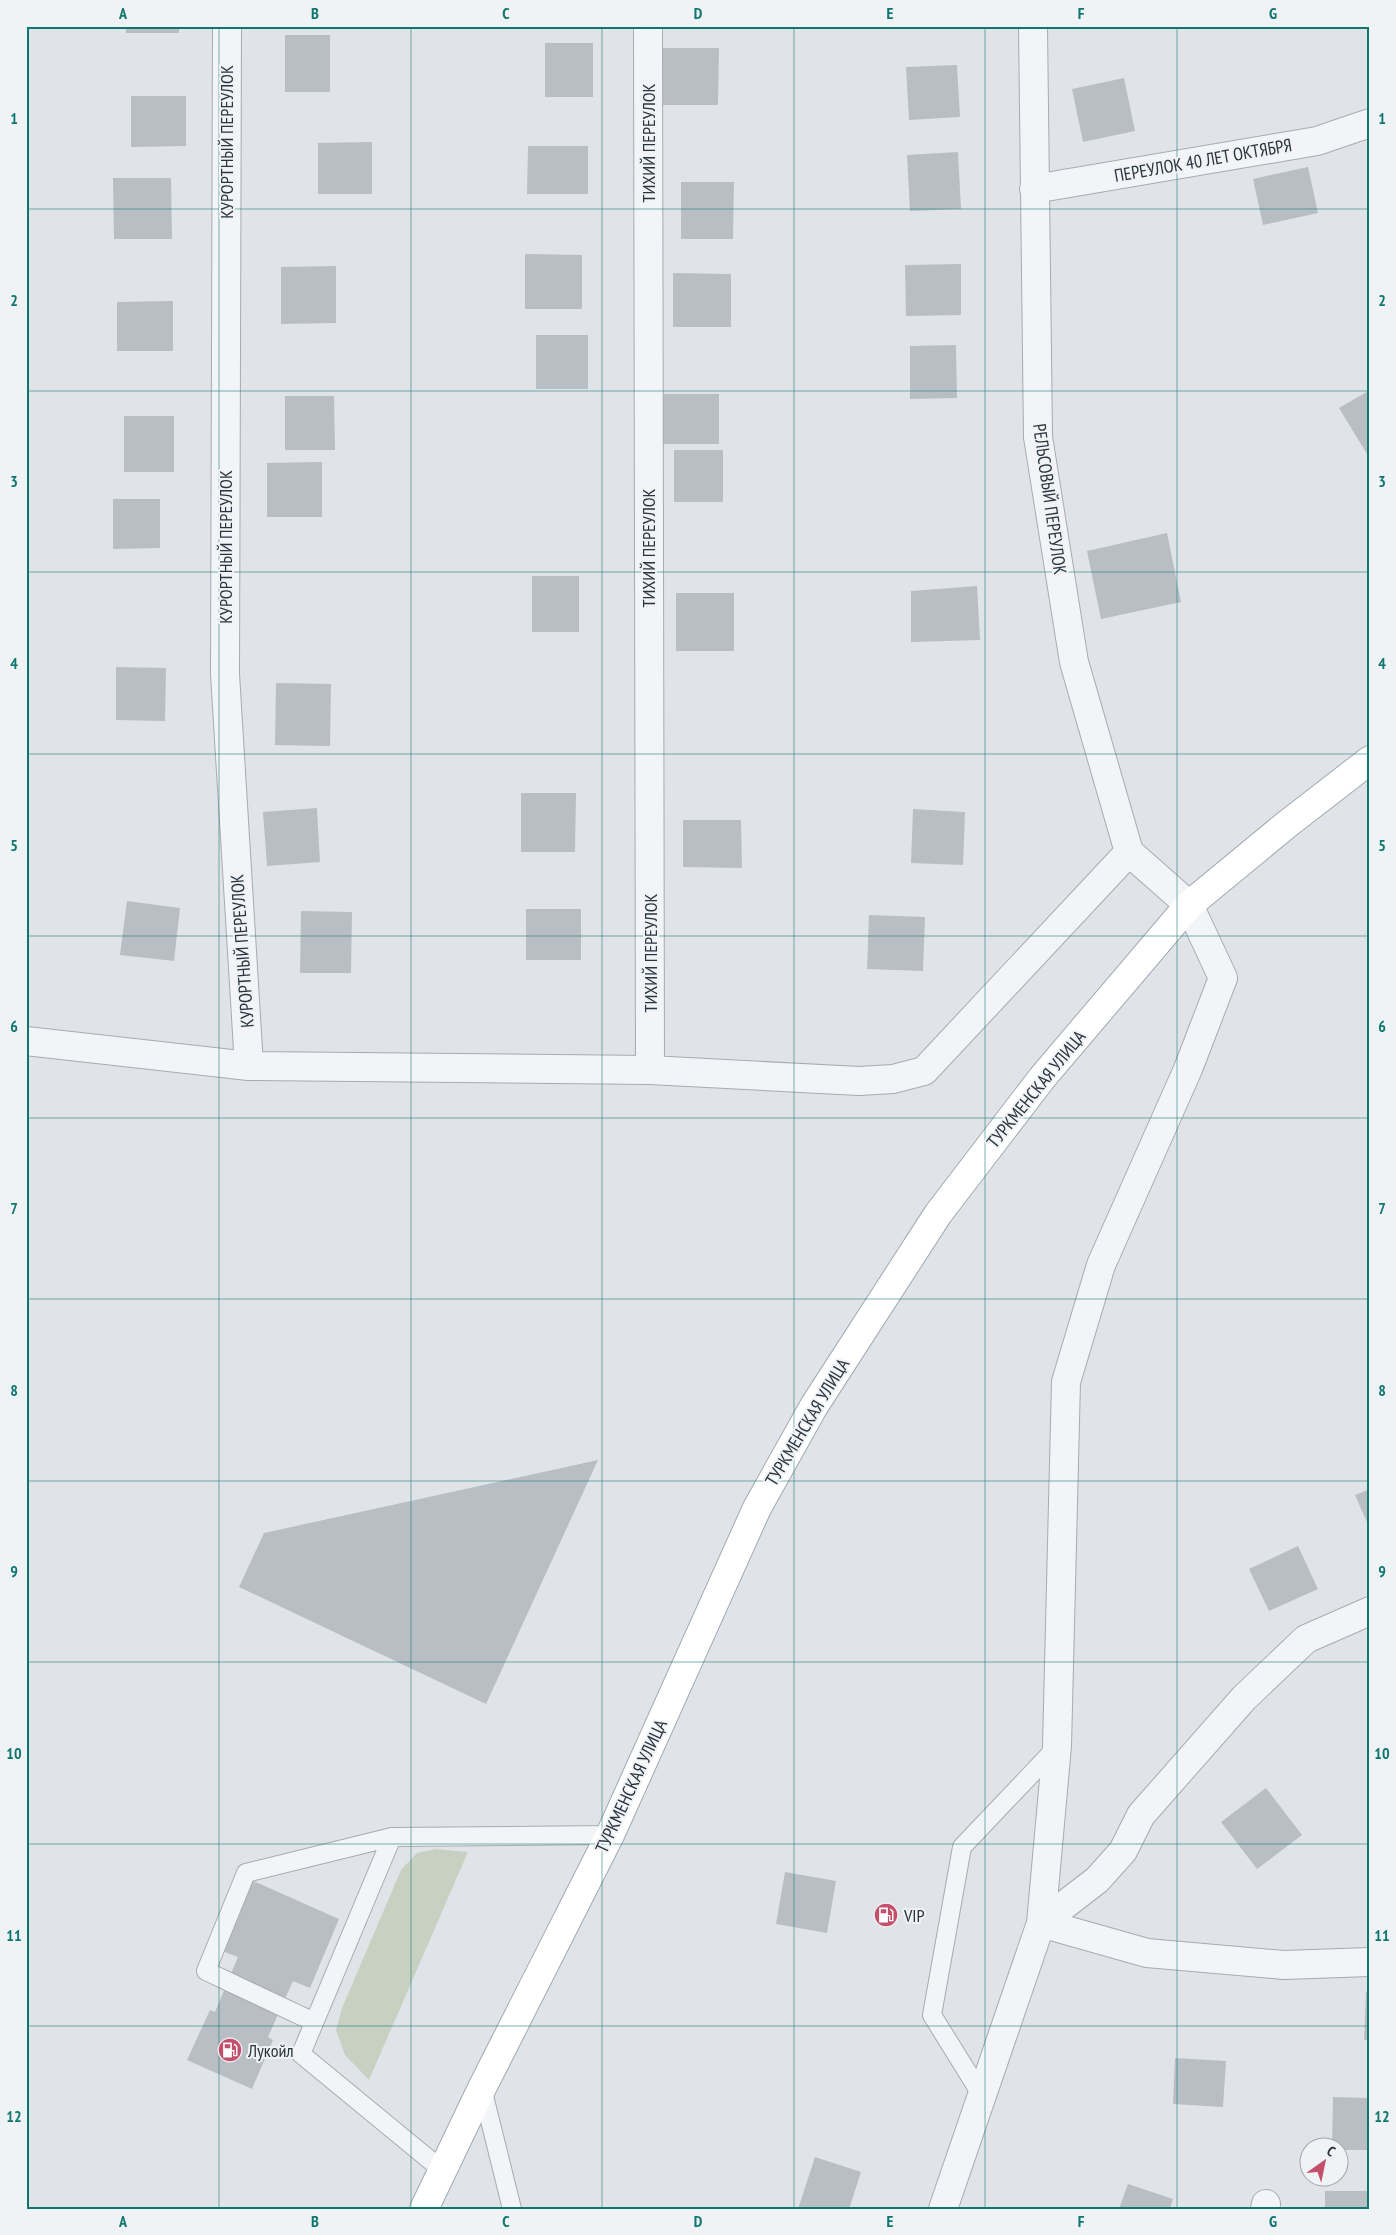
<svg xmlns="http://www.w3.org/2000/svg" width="1396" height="2235" font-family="'PT Sans Narrow',sans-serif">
  <rect width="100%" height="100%" fill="#e0e4e8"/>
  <path fill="#c7d1c2" d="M436,1849L468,1852L369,2080L345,2055L336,2030L342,2008L401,1870L417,1853Z"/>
  <path fill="#b8bec4" d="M126,26H179V33H126Z
    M285,35H330V92H285Z
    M545,43H593V97H545Z
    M662,48H719L718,105H662Z
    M957,65L960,117L909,120L906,67Z
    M1124,78L1135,131L1083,142L1072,89Z
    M131,96H186V146L131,147Z
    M372,142V194H318V143Z
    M528,146H588V194H527Z
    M958,152L961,209L910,211L907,155Z
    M1308,167L1318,213L1263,225L1253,179Z
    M113,178H171L172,239H114Z
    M681,182H734L733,239H681Z
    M525,254L582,255V309H525Z
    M961,264V315L906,316L905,265Z
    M336,266V323L281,324V267Z
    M673,273L731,274V327H673Z
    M173,301V351H117V302Z
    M536,335H588V389H536Z
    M956,345L957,398L910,399V346Z
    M1370,390V452L1367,454L1339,408Z
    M662,394H719V444H663Z
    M285,396H334L335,450H285Z
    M124,416H174V472H124Z
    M674,450H723V502H674Z
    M322,462V517H267V463Z
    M113,499H160V548L113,549Z
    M1167,533L1181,602L1101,619L1087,551Z
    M532,576H579V632H532Z
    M977,586L980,640L911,642V591Z
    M676,593H734V651H676Z
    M116,667L166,668L165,721L116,720Z
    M276,683L331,684L330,746L275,745Z
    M521,793H576L575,852H521Z
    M317,808L320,862L267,866L263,812Z
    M913,809L965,812L963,865L911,863Z
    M683,820H741L742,868L683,867Z
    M127,901L180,908L174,961L120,955Z
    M526,909H581V960H526Z
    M301,911L352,912L351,973H300Z
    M869,915L925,917L923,971L867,969Z
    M598,1460L486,1704L239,1587L264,1533Z
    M1370,1489V1529L1355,1495Z
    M1298,1546L1318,1589L1269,1611L1249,1569Z
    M1266,1788L1302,1835L1257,1869L1221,1822Z
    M785,1872L836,1881L827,1933L776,1924Z
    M251,1880L339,1919L310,1988L293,1981L268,2037L273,2040L252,2089L187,2060L210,2010L215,2012L238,1957L222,1951Z
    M1366,1992H1370V2040H1364Z
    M1175,2058L1226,2061L1223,2107L1173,2104Z
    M1333,2097L1370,2098V2150H1338V2148H1332Z
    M815,2157L861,2172L849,2209H798Z
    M1128,2184L1173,2199L1170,2209H1119Z
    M1325,2191H1370V2209H1325Z"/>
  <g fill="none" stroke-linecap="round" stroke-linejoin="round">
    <g stroke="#a6abb2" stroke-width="20">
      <path id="lane" d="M314,2022L206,1971L246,1873L392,1837
        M482,2088L512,2209
        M981,2094L932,2015L962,1847L1057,1747
        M442,2170L301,2054L392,1837L610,1835"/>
    </g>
    <g stroke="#a6abb2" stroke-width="30">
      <path id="street" d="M227,26L225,674L249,1066
        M648,26L650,1070
        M1034,189L1317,141L1370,123
        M26,1041L249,1066L650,1070L859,1081L893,1079L924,1071L1129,852
        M1041,1923L1097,1880L1123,1851L1141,1815L1244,1698L1306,1639L1370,1611
        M1041,1923L1147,1953L1284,1965L1370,1962
        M943,2209L1041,1923L1057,1746L1066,1382L1101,1265L1188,1069L1223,978L1189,905L1129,852L1074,662L1038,437L1033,26
        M1265,2209L1266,2204"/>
    </g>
    <g stroke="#a1a9b3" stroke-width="30">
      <path id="primary" d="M424,2209L482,2088L610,1835L757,1508L814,1406L938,1214L1042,1078L1189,905L1286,825L1370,760"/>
    </g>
    <use href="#lane" stroke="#f3f4f7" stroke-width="18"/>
    <use href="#street" stroke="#f3f4f7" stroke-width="28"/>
    <use href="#primary" stroke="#fff" stroke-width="28"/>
  </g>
  <path fill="none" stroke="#0f766e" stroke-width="1" stroke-opacity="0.55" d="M219,26V2209M411,26V2209M602,26V2209M794,26V2209M985,26V2209M1177,26V2209M26,209H1370M26,391H1370M26,572H1370M26,754H1370M26,936H1370M26,1118H1370M26,1299H1370M26,1481H1370M26,1662H1370M26,1844H1370M26,2026H1370"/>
  <defs>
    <g id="fuel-disc" transform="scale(1.25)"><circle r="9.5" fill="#c34f6b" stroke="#f0f3f6"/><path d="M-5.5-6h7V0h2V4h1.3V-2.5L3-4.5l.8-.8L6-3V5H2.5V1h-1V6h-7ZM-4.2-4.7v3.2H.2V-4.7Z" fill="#fff"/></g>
  </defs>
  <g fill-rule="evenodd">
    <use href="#fuel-disc" x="886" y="1915"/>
    <use href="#fuel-disc" x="230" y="2050"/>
  </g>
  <g text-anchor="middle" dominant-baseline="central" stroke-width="4" stroke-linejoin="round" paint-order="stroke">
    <g font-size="18" fill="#2a333e" stroke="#f0f3f6">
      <text transform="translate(226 142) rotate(-90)">КУРОРТНЫЙ ПЕРЕУЛОК</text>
      <text transform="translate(648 143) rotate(-90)">ТИХИЙ ПЕРЕУЛОК</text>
      <text transform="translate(1203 160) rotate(-10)">ПЕРЕУЛОК 40 ЛЕТ ОКТЯБРЯ</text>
      <text transform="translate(1050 499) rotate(82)">РЕЛЬСОВЫЙ ПЕРЕУЛОК</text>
      <text transform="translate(225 547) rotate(-90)">КУРОРТНЫЙ ПЕРЕУЛОК</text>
      <text transform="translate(648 548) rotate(-90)">ТИХИЙ ПЕРЕУЛОК</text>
      <text transform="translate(242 951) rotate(-94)">КУРОРТНЫЙ ПЕРЕУЛОК</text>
      <text transform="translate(650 953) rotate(-90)">ТИХИЙ ПЕРЕУЛОК</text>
      <text transform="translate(1036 1089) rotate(-51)">ТУРКМЕНСКАЯ УЛИЦА</text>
      <text transform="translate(807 1422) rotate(-59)">ТУРКМЕНСКАЯ УЛИЦА</text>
      <text transform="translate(631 1786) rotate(-65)">ТУРКМЕНСКАЯ УЛИЦА</text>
    </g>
    <g font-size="18" fill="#2a333e" stroke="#f0f3f6" text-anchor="start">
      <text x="904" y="1915">VIP</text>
      <text x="248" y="2050">Лукойл</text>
    </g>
  </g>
  <rect width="1396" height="2235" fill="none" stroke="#f0f3f6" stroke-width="55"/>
  <g transform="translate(1324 2162) rotate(33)"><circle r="24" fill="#f0f3f6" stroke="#a1a6ac"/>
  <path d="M0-4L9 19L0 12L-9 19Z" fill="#c34f6b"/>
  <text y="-8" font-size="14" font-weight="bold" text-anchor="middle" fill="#2a333e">С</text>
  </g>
  <rect x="28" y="28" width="1340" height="2180" fill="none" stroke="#0f766e" stroke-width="2"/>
  <g font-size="16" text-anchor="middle" font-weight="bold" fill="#0f766e">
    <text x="123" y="19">A</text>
    <text x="315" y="19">B</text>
    <text x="506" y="19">C</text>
    <text x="698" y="19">D</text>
    <text x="890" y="19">E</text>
    <text x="1081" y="19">F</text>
    <text x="1273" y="19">G</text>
    <text x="14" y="124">1</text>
    <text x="1382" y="124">1</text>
    <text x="14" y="306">2</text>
    <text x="1382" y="306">2</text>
    <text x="14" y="487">3</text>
    <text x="1382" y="487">3</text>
    <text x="14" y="669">4</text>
    <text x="1382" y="669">4</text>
    <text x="14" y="851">5</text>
    <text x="1382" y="851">5</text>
    <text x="14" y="1032">6</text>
    <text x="1382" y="1032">6</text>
    <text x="14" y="1214">7</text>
    <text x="1382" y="1214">7</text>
    <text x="14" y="1396">8</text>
    <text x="1382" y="1396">8</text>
    <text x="14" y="1577">9</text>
    <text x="1382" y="1577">9</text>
    <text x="14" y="1759">10</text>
    <text x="1382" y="1759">10</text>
    <text x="14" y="1941">11</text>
    <text x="1382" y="1941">11</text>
    <text x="14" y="2122">12</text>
    <text x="1382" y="2122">12</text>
    <text x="123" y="2227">A</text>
    <text x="315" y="2227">B</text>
    <text x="506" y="2227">C</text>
    <text x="698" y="2227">D</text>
    <text x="890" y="2227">E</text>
    <text x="1081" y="2227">F</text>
    <text x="1273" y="2227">G</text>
  </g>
</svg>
